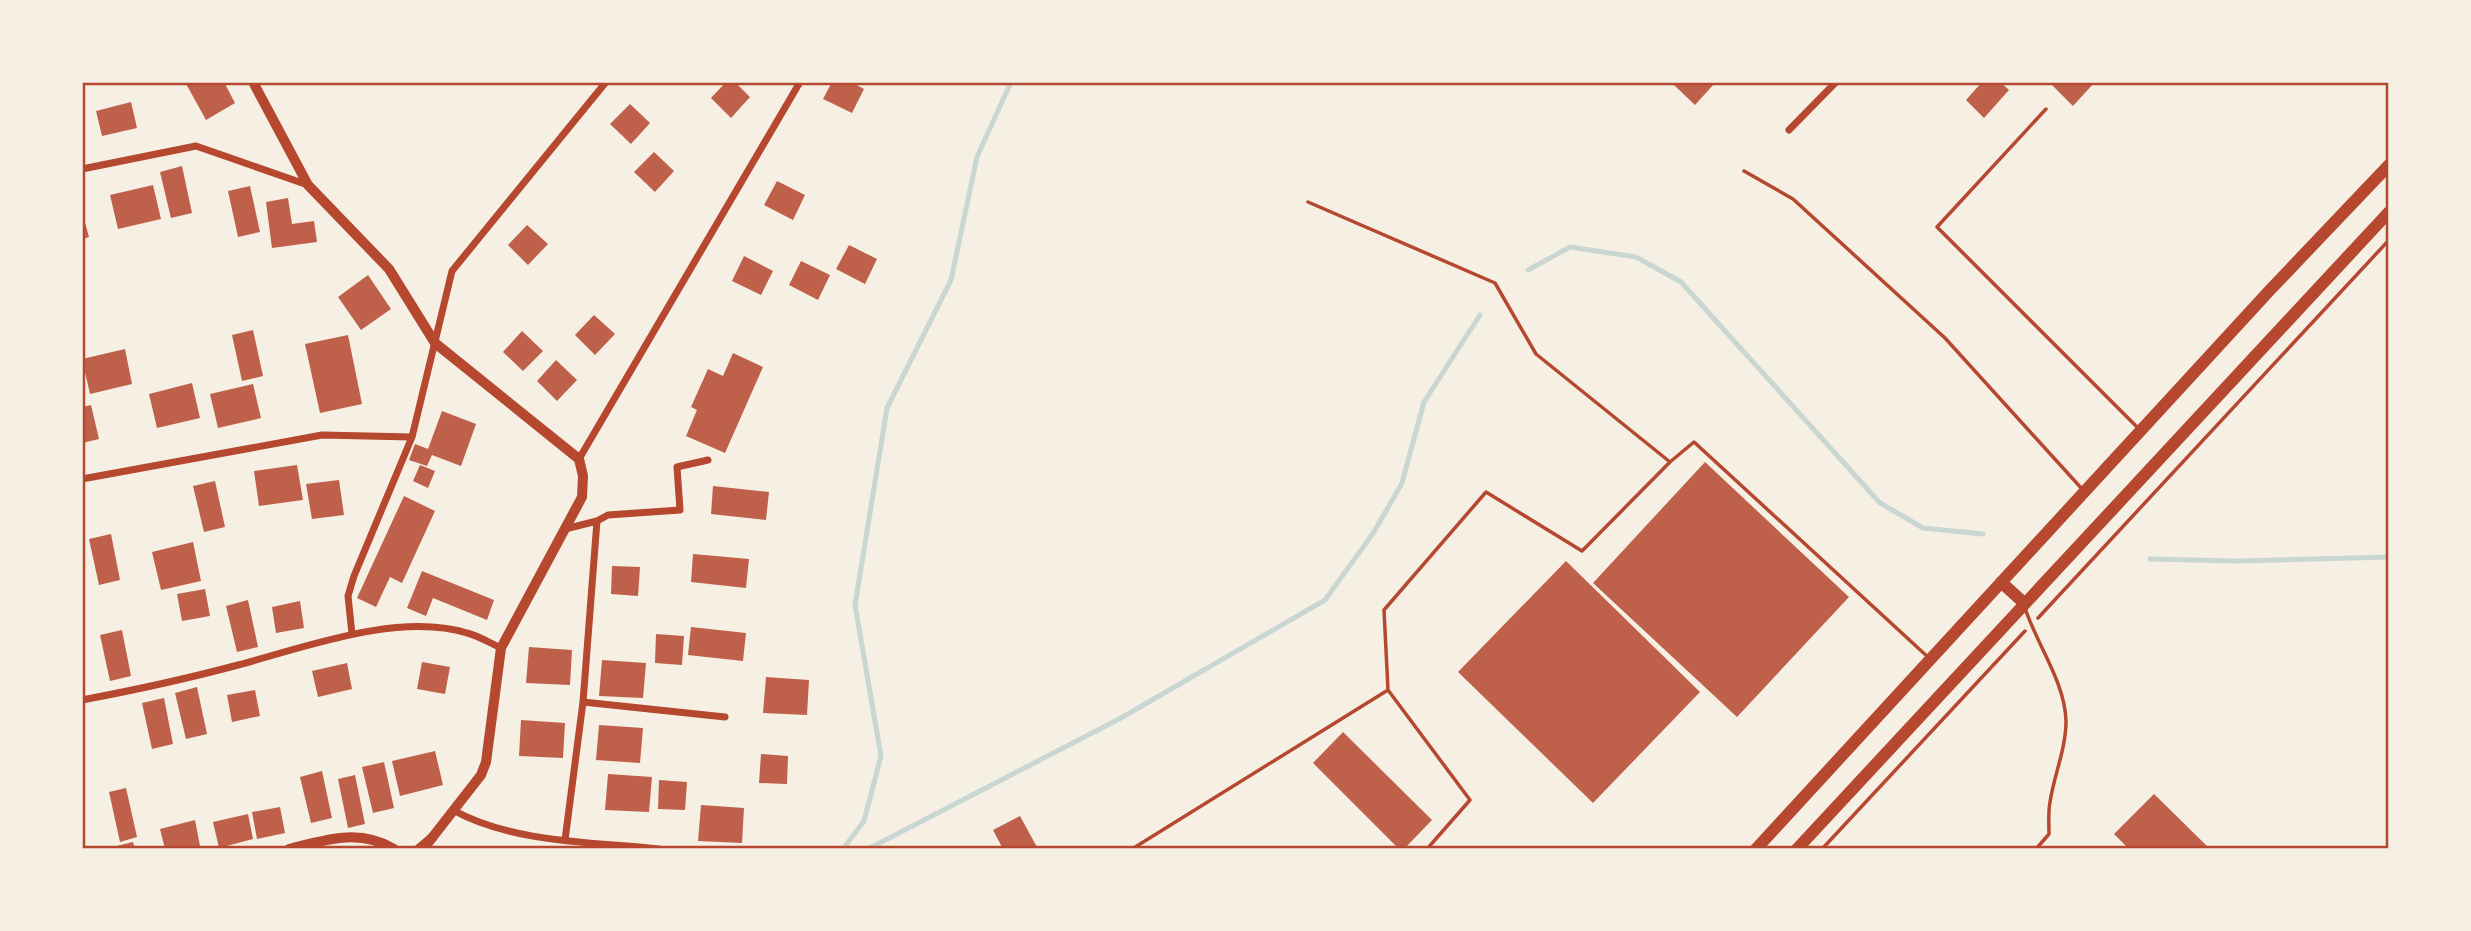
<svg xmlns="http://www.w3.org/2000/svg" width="2471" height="931" font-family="'DejaVu Sans',sans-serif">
  <rect width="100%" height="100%" fill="#f6efe4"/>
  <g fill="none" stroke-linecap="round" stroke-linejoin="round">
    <path stroke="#c9d6d2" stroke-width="5" d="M1528,270L1570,247L1636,257L1681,282L1880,503L1923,528L1983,534
      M2150,559L2236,561L2389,557
      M843,849L864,821L881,756L855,605L887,408L951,280L977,157L1011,82
      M868,849L1121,718L1325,600L1374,532L1402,483L1424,402L1480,315"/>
  </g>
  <path fill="#bf614a" d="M185,82H224L235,103L206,120Z
    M726,82H735L750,97L731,118L711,98Z
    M832,82H851L864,89L852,113L823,99Z
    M1677,82H1712L1714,84L1695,105L1674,85Z
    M1982,82H2000L2009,90L1984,118L1966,100Z
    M2049,82H2095L2073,106Z
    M131,102L137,128L102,136L96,111Z
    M630,104L650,123L631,144L610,124Z
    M654,152L674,171L655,192L634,172Z
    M182,166L192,213L171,218L160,172Z
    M777,181L805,195L793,220L764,205Z
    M153,185L161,219L118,229L110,195Z
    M250,186L260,232L238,237L228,191Z
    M288,198L292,224L314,221L317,242L272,248L266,202Z
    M82,211L89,237L82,239Z
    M527,225L548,244L528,265L508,245Z
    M849,245L877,259L865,284L836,269Z
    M744,256L773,271L761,295L732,281Z
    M801,261L830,275L818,300L789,285Z
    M368,275L391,309L361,330L338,297Z
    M594,315L615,334L595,355L575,335Z
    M253,330L263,376L242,381L232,335Z
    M522,331L543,351L523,371L503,352Z
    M348,335L362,404L320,413L305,344Z
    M125,349L132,384L90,394L82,359Z
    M733,353L763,367L725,453L686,436L697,410L691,407L708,369L723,376Z
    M556,360L577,380L557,401L537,381Z
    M192,383L200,418L157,428L149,394Z
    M253,384L261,418L218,428L210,394Z
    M91,405L99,439L82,443V407Z
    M442,411L476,424L461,466L432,455L427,466L409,460L415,444L428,449Z
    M1705,462L1849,597L1737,717L1593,583Z
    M297,465L303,500L259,506L254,471Z
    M420,465L435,471L428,488L413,481Z
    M339,480L344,515L312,519L306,484Z
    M215,481L225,527L204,532L193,486Z
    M713,486L769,492L766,520L711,514Z
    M404,496L435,511L402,583L390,577L376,607L357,598Z
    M111,534L120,580L99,585L89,539Z
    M193,542L201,581L161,590L152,552Z
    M693,554L749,559L746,588L691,582Z
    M1566,561L1700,692L1593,803L1458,672Z
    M612,566L640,567L638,596L611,594Z
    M422,571L494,600L487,620L433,598L426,616L407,608Z
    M205,589L210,616L182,621L177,594Z
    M248,600L258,647L237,652L226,606Z
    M300,601L304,628L276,633L272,607Z
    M691,627L746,633L743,661L688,655Z
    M122,630L131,676L110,681L100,635Z
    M656,634L684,636L682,665L655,663Z
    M529,647L572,650L570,685L526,683Z
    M602,660L646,663L643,698L599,696Z
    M422,662L450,667L445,694L417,689Z
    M347,663L352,689L318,697L312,671Z
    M766,677L809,680L807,715L763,713Z
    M197,687L207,734L186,739L175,693Z
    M255,690L260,716L232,722L227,695Z
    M164,698L173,744L152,749L142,703Z
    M521,720L565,723L563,758L519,756Z
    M599,725L643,728L640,763L596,760Z
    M1343,732L1432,820L1404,849H1399L1313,763Z
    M435,751L443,785L400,796L392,761Z
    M761,754L788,756L787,784L759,783Z
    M384,762L394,808L373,813L362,767Z
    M322,771L332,818L311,823L300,777Z
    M608,774L652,777L649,812L605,810Z
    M355,775L365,824L348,828L338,779Z
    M659,780L687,782L685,810L658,809Z
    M126,788L137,837L120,842L109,792Z
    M2154,794L2208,847L2207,849H2129L2114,834Z
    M701,805L744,808L742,843L698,841Z
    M280,807L285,833L257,839L252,812Z
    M248,814L253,839L219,848L213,822Z
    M1020,816L1038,849H1003L993,830Z
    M195,820L200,846L188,849H165L160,829Z
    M133,842L135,849H108V848Z"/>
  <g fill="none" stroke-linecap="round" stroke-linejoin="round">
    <path stroke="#b5482f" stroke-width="3.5" d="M2038,618L2389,240
      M1822,849L2025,631"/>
    <path stroke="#b5482f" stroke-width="3.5" d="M2046,109L1937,227L2139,429
      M1744,171L1793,199L1945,338L2083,490
      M1308,202L1495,283L1536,354L1670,462L1694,442L1929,658
      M2025,608C2037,645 2065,682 2066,721C2066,749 2054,775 2050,802C2048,812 2049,824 2049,834L2036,849
      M1388,690L1470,800L1427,849
      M1132,849L1388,690L1384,610L1486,492L1582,551L1670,462"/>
    <path stroke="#b5482f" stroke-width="7" d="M1789,130L1836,82
      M82,169L196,146L308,185
      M579,459L800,82
      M82,479L322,435L412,437
      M565,529L597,521L608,515L680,510L677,467L708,460
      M352,634L348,596L354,576L412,437L452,271L606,82
      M82,700C135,690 186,679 238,665C306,647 398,612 467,633C479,636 490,643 501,648
      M583,702L725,717
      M453,810C512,843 593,842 659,849
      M565,840L583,702L597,521"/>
    <path stroke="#b5482f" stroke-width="10" d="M253,82L308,185L389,269L435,343L579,459L583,476L582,497L501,648L486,762L481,775L428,843"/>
    <path stroke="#b5482f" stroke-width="10" d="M289,849C325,840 359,828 394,849
      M419,849L432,838"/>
    <path stroke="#b5482f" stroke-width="12" d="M2001,582L2024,603
      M1756,849L2270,290L2389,165
      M1797,849L2389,212"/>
  </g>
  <rect width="2471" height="931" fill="none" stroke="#f6efe4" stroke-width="168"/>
  <rect x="84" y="84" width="2303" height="763" fill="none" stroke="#b5482f" stroke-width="2.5"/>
</svg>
